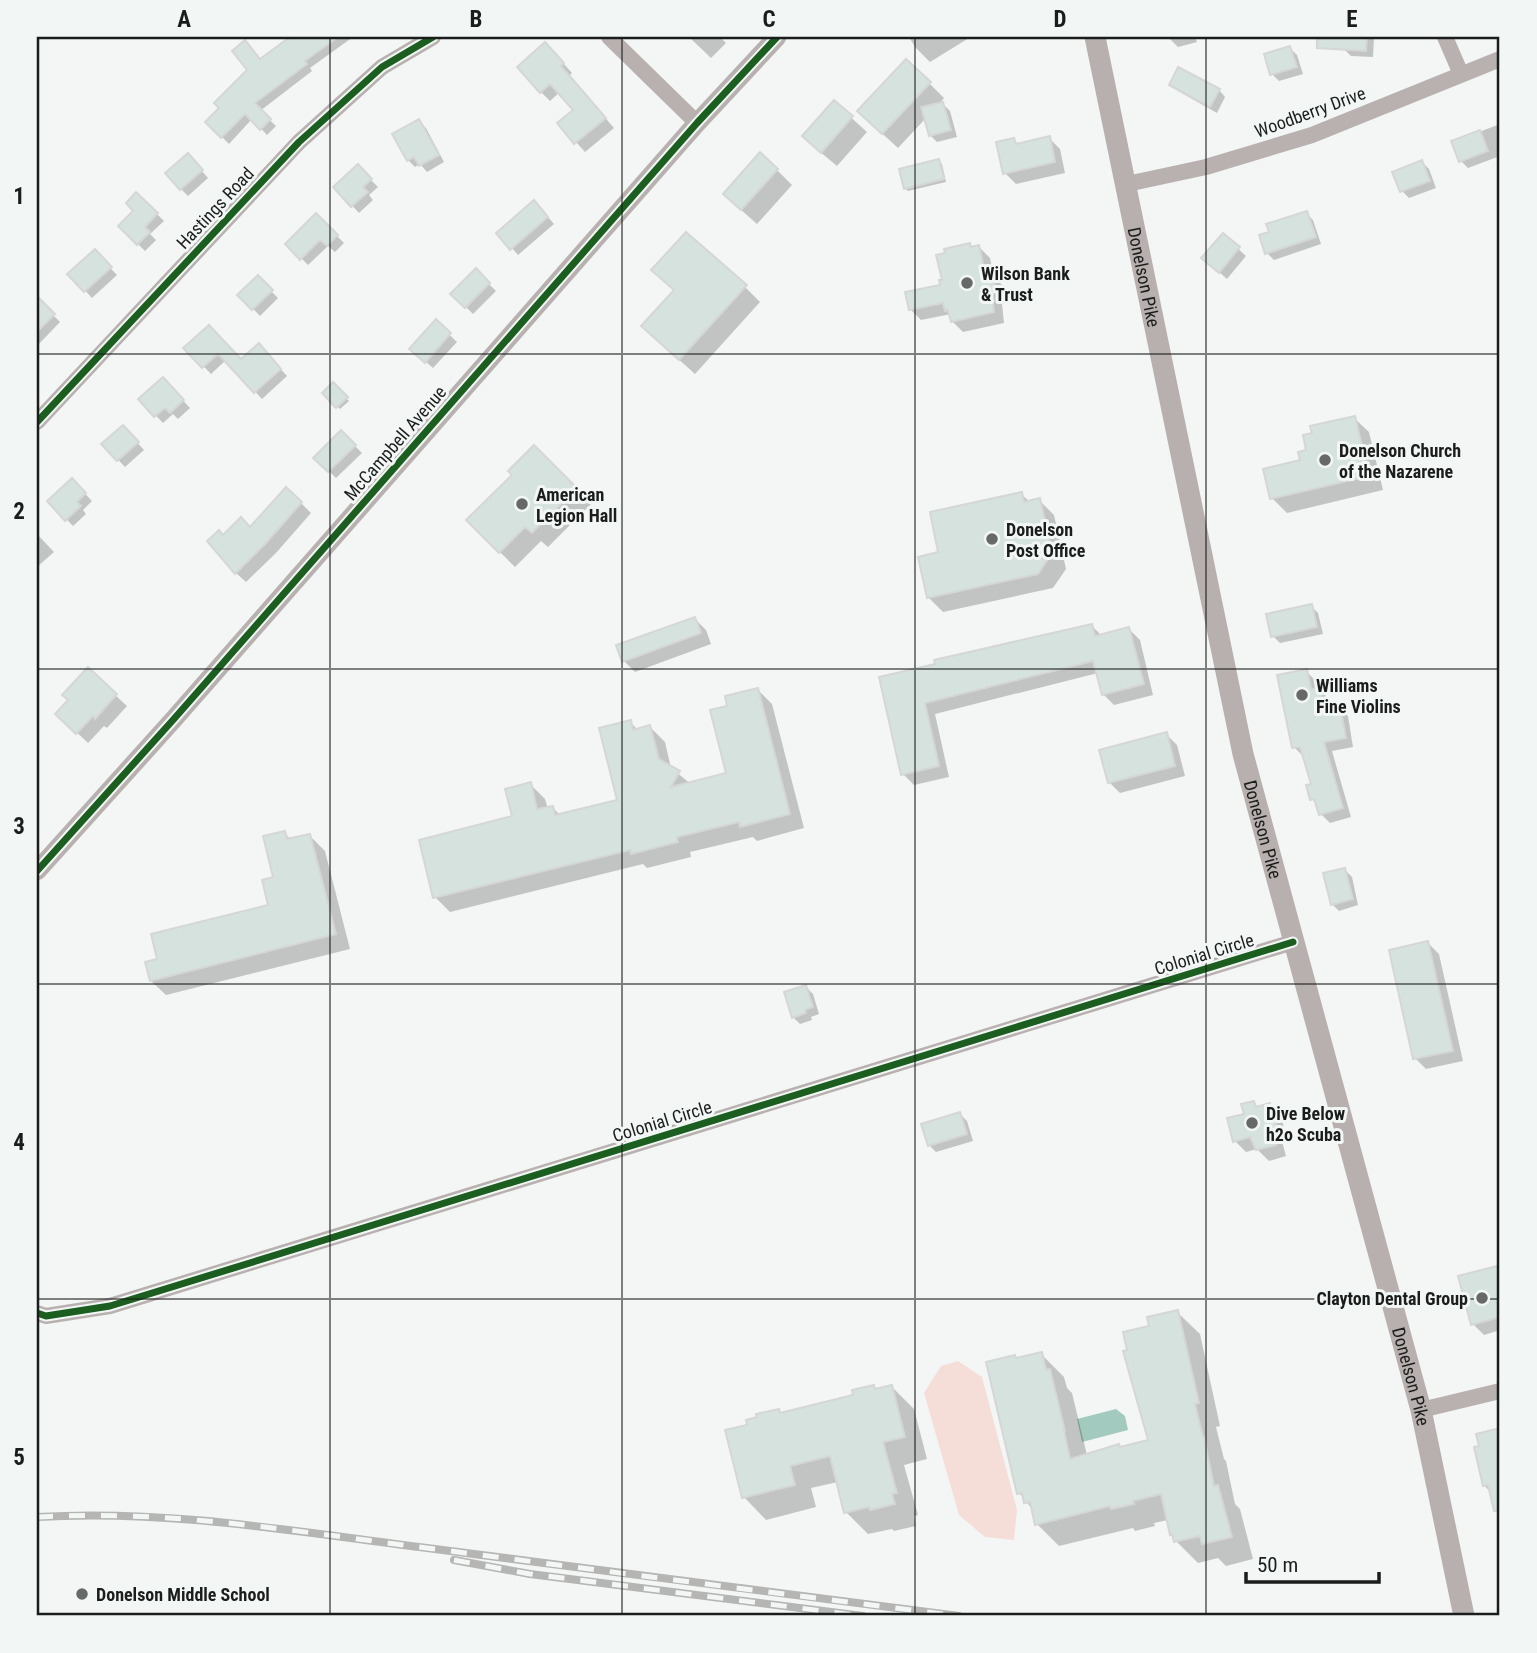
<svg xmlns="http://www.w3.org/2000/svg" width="1537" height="1653" font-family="'Roboto Condensed',sans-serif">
  <rect width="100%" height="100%" fill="#f3f6f5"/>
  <path fill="#f5ded7" d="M958,1361L982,1377L1017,1510L1014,1540L985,1537L959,1515L924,1393L941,1366Z"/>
  <path fill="#a3cabf" d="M1116,1409L1125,1416L1128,1430L1082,1442L1077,1419Z"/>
  <path fill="#0003" d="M308,37H353L310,68L312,71L260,111L276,126L267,135L252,119L229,144L207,122L261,61L294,47Z
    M689,37H720L726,43L711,58Z
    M909,37H968L969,38L930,62L915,47Z
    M1168,37H1195L1197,42L1178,47Z
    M1345,37H1374L1373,57L1351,56L1344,49Z
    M1290,48L1297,55L1303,74L1279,81L1272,74Z
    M554,53L572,73L569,76L614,128L585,152L576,142V110L560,92L550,101L541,92Z
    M929,83L944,98L941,102L950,111L957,137L937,142L930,135L926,118L898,148L874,126Z
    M1171,84L1219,90L1225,97L1217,113L1178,91Z
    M834,102L867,132L837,166L819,151Z
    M419,122L426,128L444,162L427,172L420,164L415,167L408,160Z
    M1500,124V156L1468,168L1461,161L1453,142Z
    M1049,138L1060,149L1065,173L1016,184L1005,173L1014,140L1019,145Z
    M939,161L942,164L946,182L908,191L905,188Z
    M1422,162L1429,169L1436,188L1409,198L1402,191Z
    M195,163L208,178L188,196L181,189Z
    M358,167L378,187L369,195L373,200L359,213L335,187Z
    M777,170L792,185L757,224L740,209Z
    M137,194L164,221L150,234L156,240L145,251L120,226L135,211Z
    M541,209L554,224L518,255L512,248Z
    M1306,213L1313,220L1321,244L1274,260L1267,253L1271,233Z
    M316,215L344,243L335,252L328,246L308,265L287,244Z
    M1223,235L1246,256L1227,279L1211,265Z
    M970,245L973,248L979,247L990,258L994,277L1003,286L1006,303L1002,304L1004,323L963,332L952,321L951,314L921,320L910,309L942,286Z
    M95,252L117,275L92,298L70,274Z
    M476,271L496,291L473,314L453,294Z
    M258,278L278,298L260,316L240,295Z
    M745,287L760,302L695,374L658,341L675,291Z
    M38,300L60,322L37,346V301Z
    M436,322L457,342L433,368L419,356Z
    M209,327L241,361L266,353L287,376L262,399L226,360L211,374L186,348Z
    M163,379L190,408L178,419L173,414L163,423L140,399Z
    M333,384L349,401L340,409L324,393Z
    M1354,418L1369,432L1383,490L1287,513L1272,498L1309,451Z
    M123,427L144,450L125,467L104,445Z
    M341,432L362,453L336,478L316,458Z
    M534,447L591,504L548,547L541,541L515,567L468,520L515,475Z
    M72,480L92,501L83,510L86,514L73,526L49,501Z
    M1021,494L1030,502L1039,500L1054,515L1066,569L1053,588L943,612L928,597L940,553Z
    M301,503L311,513L276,553L246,582L236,573L223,537L250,529Z
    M37,534L54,552L37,567Z
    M1311,606L1318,613L1323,634L1280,643L1273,636Z
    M695,619L706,630L711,644L635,672L624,661Z
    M1092,626L1102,636L1129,629L1140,640L1153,695L1114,705L1103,694L1098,673L935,714L949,777L914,785L903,774L881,679Z
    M88,670L127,706L107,728L104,726L88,743L69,725L71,701Z
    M1306,671L1315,680L1317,690H1320L1329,699L1330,704L1334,708L1339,707L1348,716L1353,747L1332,751L1351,817L1330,823L1321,814L1318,805L1312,799L1313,786L1303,756L1294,747Z
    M757,689L772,704L804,828L757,841L753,837L690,852L691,857L647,868L643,864L450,912L435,897L514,818L530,784L545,799L548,809L553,808L561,816L619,802L630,722L638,730L650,727L665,742L671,768L691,784L728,775L729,707Z
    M1166,734L1177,745L1185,776L1120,793L1109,782Z
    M284,833L292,840L310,836L325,851L350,949L166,995L151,981L159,960L271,906Z
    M1345,870L1352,877L1358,905L1339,911L1332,904Z
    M1428,943L1439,954L1463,1061L1426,1069L1415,1058Z
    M806,987L813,994L819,1014L811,1017L812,1020L800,1024L793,1017Z
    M1254,1103L1259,1108L1270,1105L1281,1116L1287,1139L1282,1141L1286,1156L1269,1161L1257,1149L1246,1152L1235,1141Z
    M960,1114L967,1121L973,1141L936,1152L929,1145Z
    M1496,1268L1500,1272V1330L1484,1335L1473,1324Z
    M1177,1312L1200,1334L1220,1426L1216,1427L1224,1459L1226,1461L1235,1504L1240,1509L1253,1559L1226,1566L1218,1558L1198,1563L1176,1541L1168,1520L1154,1523L1155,1526L1135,1531L1133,1528L1059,1546L1037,1524L1033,1510L1019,1493L1015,1357L1018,1360L1041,1354L1064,1377L1067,1388L1072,1393L1087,1455L1150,1441L1151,1327Z
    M873,1387L877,1391L892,1387L914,1409L927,1459L904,1465L918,1515L914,1516L916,1526L894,1531L892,1529L868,1534L846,1512L838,1482L811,1488L816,1507L766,1520L744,1497L749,1426L778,1411L782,1414L855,1396Z
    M1500,1430V1504L1484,1485L1478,1435Z"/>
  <path fill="#d6e2de" stroke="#d5d7d6" stroke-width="2" d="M290,37H338L305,61L307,64L255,103L271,119L260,130L245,114L221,138L205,122L219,108L214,103L247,70L232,51L245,40L260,59Z
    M1317,37H1367L1366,51L1317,48Z
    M545,42L564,63L561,66L606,118L574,144L557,123L573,110L550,84L540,93L517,67Z
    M1290,46L1297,67L1270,75L1264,54Z
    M906,59L931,82L882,134L857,111Z
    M1178,67L1220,89L1210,107L1169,85Z
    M834,100L853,116L821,153L802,136Z
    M943,102L951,130L929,136L921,107Z
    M419,119L439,155L419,166L414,157L407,161L392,134Z
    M1480,130L1488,151L1459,162L1451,141Z
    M1050,136L1055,162L1003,174L996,142L1014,138L1016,144Z
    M760,152L778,169L741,210L723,194Z
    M188,153L203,170L180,190L165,173Z
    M939,159L944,179L904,189L899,169Z
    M1422,160L1430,181L1400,192L1392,172Z
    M358,164L372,179L363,187L368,192L351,207L333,187Z
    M136,192L158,213L145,227L150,232L137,245L118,226L133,211L126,203Z
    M534,200L548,217L510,250L496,233Z
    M1307,211L1316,237L1265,254L1259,235L1269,232L1266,224Z
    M316,213L338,235L327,246L320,240L300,260L285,244Z
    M686,232L747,285L679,360L641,326L674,290L651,270Z
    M1223,233L1240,247L1219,273L1201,258Z
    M970,243L971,247L979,245L984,268H986L988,274L992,273L996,292L992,293L994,312L951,322L948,310L945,311L943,303L909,310L905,292L940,285L939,280H942L936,255L945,253L944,249Z
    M95,249L112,267L84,292L67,274Z
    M476,268L490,283L465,308L450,294Z
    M258,275L273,290L252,310L237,295Z
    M37,296L55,314L37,332Z
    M436,319L451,333L425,363L409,349Z
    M209,325L241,359L259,343L281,369L254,393L218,354L202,368L183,348Z
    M163,377L184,400L170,413L165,408L154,417L138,399Z
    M333,382L348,397L336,408L322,393Z
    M1355,416L1369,476L1270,499L1263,469L1300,460L1298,452L1306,450L1303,435L1312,433L1310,426Z
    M123,425L139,442L117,461L101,444Z
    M341,430L356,445L328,472L313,458Z
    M534,445L577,488L532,533L525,527L499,553L466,520L512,475L508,471Z
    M72,478L86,493L77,502L81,506L65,521L47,501Z
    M286,487L302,502L266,543L235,574L207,541L219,530L223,535L241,517L250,527Z
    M1022,492L1024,502L1040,498L1052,553L1038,574L927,598L918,557L938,552L930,512Z
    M1312,604L1317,627L1271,637L1266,614Z
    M695,617L701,633L622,662L616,645Z
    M1092,624L1095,636L1129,627L1144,684L1102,695L1093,661L925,703L939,766L901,775L879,677L935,664L934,660Z
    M88,667L117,694L95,719L93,716L76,734L55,714L68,700L62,695Z
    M1307,669L1311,689L1320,688L1323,701L1328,700L1329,708L1340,705L1346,738L1324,742L1343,808L1319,815L1314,799L1310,800L1306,785L1311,784L1300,747L1292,748L1277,675Z
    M758,688L790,814L740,827L739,822L677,837L678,842L631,854L630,850L433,898L419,840L512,816L505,789L531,782L537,809L553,806L555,815L617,800L599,728L631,720L633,730L650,725L659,759L680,771L671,787L726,773L710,710L727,706L725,696Z
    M1167,732L1175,766L1108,783L1099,750Z
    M285,831L287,839L310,834L336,934L150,981L145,962L157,959L151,934L268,905L262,880L273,877L263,836Z
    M1345,868L1353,899L1331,905L1323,873Z
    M1428,941L1453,1051L1413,1059L1389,950Z
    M806,985L813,1007L805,1010L806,1013L792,1018L784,992Z
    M1254,1101L1256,1107L1270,1103L1277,1128L1272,1130L1276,1145L1256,1150L1250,1137L1233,1142L1227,1118L1244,1114L1241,1104Z
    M960,1112L967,1134L928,1146L921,1124Z
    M1497,1266L1500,1279V1317L1471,1325L1458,1276Z
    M1178,1310L1199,1403L1195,1404L1203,1437H1204L1214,1486L1218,1485L1232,1537L1202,1544L1200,1536L1174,1542L1172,1534L1170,1535L1161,1494L1133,1501L1134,1504L1111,1509L1110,1506L1035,1525L1030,1502L1024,1503L1022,1493L1017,1494L986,1362L1015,1355L1016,1358L1042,1352L1046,1370L1050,1369L1065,1431H1064L1070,1459L1119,1444L1120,1447L1148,1440L1123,1351L1127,1350L1123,1332L1149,1326L1147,1317Z
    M874,1385L875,1389L892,1385L905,1437L883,1442L897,1493L892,1494L895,1504L870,1510L869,1507L844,1513L830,1456L790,1466L795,1485L742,1498L725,1430L747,1425L746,1420L757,1417L756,1414L779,1409L780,1413L853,1395L852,1390Z
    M1500,1428V1510L1494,1511L1488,1485L1483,1486L1474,1447L1479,1446L1476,1434Z"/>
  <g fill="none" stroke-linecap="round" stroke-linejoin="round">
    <path stroke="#b8b1af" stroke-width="16" d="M609,37L697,123
      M1445,37L1461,74
      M1127,184L1206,167L1312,135L1500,59
      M37,422L299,142L382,67L433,37
      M37,1313L46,1316L110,1306L1293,942
      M1421,1410L1500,1391"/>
    <path stroke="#b8b1af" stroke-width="19" d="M37,871L173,720L697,123L777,37"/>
    <path stroke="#b7b0ae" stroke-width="21" id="s1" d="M1095,37L1243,754L1421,1410L1464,1616"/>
    <g stroke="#b5b5b3" stroke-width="8">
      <path id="rail" d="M37,1517C167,1509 299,1532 427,1548C605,1571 782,1594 959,1616
        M454,1560L530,1574L863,1616"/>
    </g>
    <use href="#rail" stroke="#f2f7f5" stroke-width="5" stroke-dasharray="16" stroke-linecap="butt"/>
    <g stroke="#f2f7f5" stroke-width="11">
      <path id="cycleway" d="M37,422L299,142L382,67L433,37
        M37,871L173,720L697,123L777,37
        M37,1313L46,1316L110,1306L1293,942"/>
    </g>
    <use href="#cycleway" stroke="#1b5e20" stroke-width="7"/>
  </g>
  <path fill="none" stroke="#1b1d1c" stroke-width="2" stroke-opacity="0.55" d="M330,37V1616M622,37V1616M915,37V1616M1206,37V1616M37,354H1500M37,669H1500M37,984H1500M37,1299H1500"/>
  <g fill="#676968" stroke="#f2f7f5" stroke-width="2.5">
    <circle cx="967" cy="283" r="7"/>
    <circle cx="1325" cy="460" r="7"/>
    <circle cx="522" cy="504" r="7"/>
    <circle cx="992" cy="539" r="7"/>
    <circle cx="1302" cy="695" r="7"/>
    <circle cx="1252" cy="1123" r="7"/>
    <circle cx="1482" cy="1298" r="7"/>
    <circle cx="82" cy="1594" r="7"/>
  </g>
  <g text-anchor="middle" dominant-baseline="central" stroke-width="6" stroke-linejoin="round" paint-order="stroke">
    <g font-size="18" fill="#1b1d1c" stroke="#f2f7f5">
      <text transform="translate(1310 112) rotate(-20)">Woodberry Drive</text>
      <text transform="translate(215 208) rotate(-47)">Hastings Road</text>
      <text stroke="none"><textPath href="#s1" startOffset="245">Donelson Pike</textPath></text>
      <text transform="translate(395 443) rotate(-49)">McCampbell Avenue</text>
      <text stroke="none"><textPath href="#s1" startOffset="810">Donelson Pike</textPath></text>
      <text transform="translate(1204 954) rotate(-17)">Colonial Circle</text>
      <text transform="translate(662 1121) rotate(-17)">Colonial Circle</text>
      <text stroke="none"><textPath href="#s1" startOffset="1377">Donelson Pike</textPath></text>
    </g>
    <g font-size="18" font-weight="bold" fill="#1b1d1c" stroke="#f2f7f5" text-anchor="start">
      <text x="981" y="273">Wilson Bank<tspan x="981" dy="21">&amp; Trust</tspan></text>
      <text x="1339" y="450">Donelson Church<tspan x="1339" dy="21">of the Nazarene</tspan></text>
      <text x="536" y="494">American<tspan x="536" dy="21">Legion Hall</tspan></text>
      <text x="1006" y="529">Donelson<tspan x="1006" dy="21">Post Office</tspan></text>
      <text x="1316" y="685">Williams<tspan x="1316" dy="21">Fine Violins</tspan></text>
      <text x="1266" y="1113">Dive Below<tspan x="1266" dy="21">h2o Scuba</tspan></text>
      <text x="1468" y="1298" text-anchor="end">Clayton Dental Group</text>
      <text x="96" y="1594">Donelson Middle School</text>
    </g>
  </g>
  <rect width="1537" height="1653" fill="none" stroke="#f2f7f5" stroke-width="77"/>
  <path d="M1246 1572v10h133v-10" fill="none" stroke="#1b1d1c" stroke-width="3.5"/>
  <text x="1257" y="1572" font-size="21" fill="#1b1d1c" stroke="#f2f7f5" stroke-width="5" paint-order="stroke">50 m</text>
  <rect x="38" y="38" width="1460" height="1576" fill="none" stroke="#1b1d1c" stroke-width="2.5"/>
  <g font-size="23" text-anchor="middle" font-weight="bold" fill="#1b1d1c">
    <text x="184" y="27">A</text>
    <text x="476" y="27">B</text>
    <text x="769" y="27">C</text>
    <text x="1060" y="27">D</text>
    <text x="1352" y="27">E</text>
    <text x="19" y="204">1</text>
    <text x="19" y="519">2</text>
    <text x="19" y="834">3</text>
    <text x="19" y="1150">4</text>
    <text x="19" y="1465">5</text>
  </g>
</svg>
